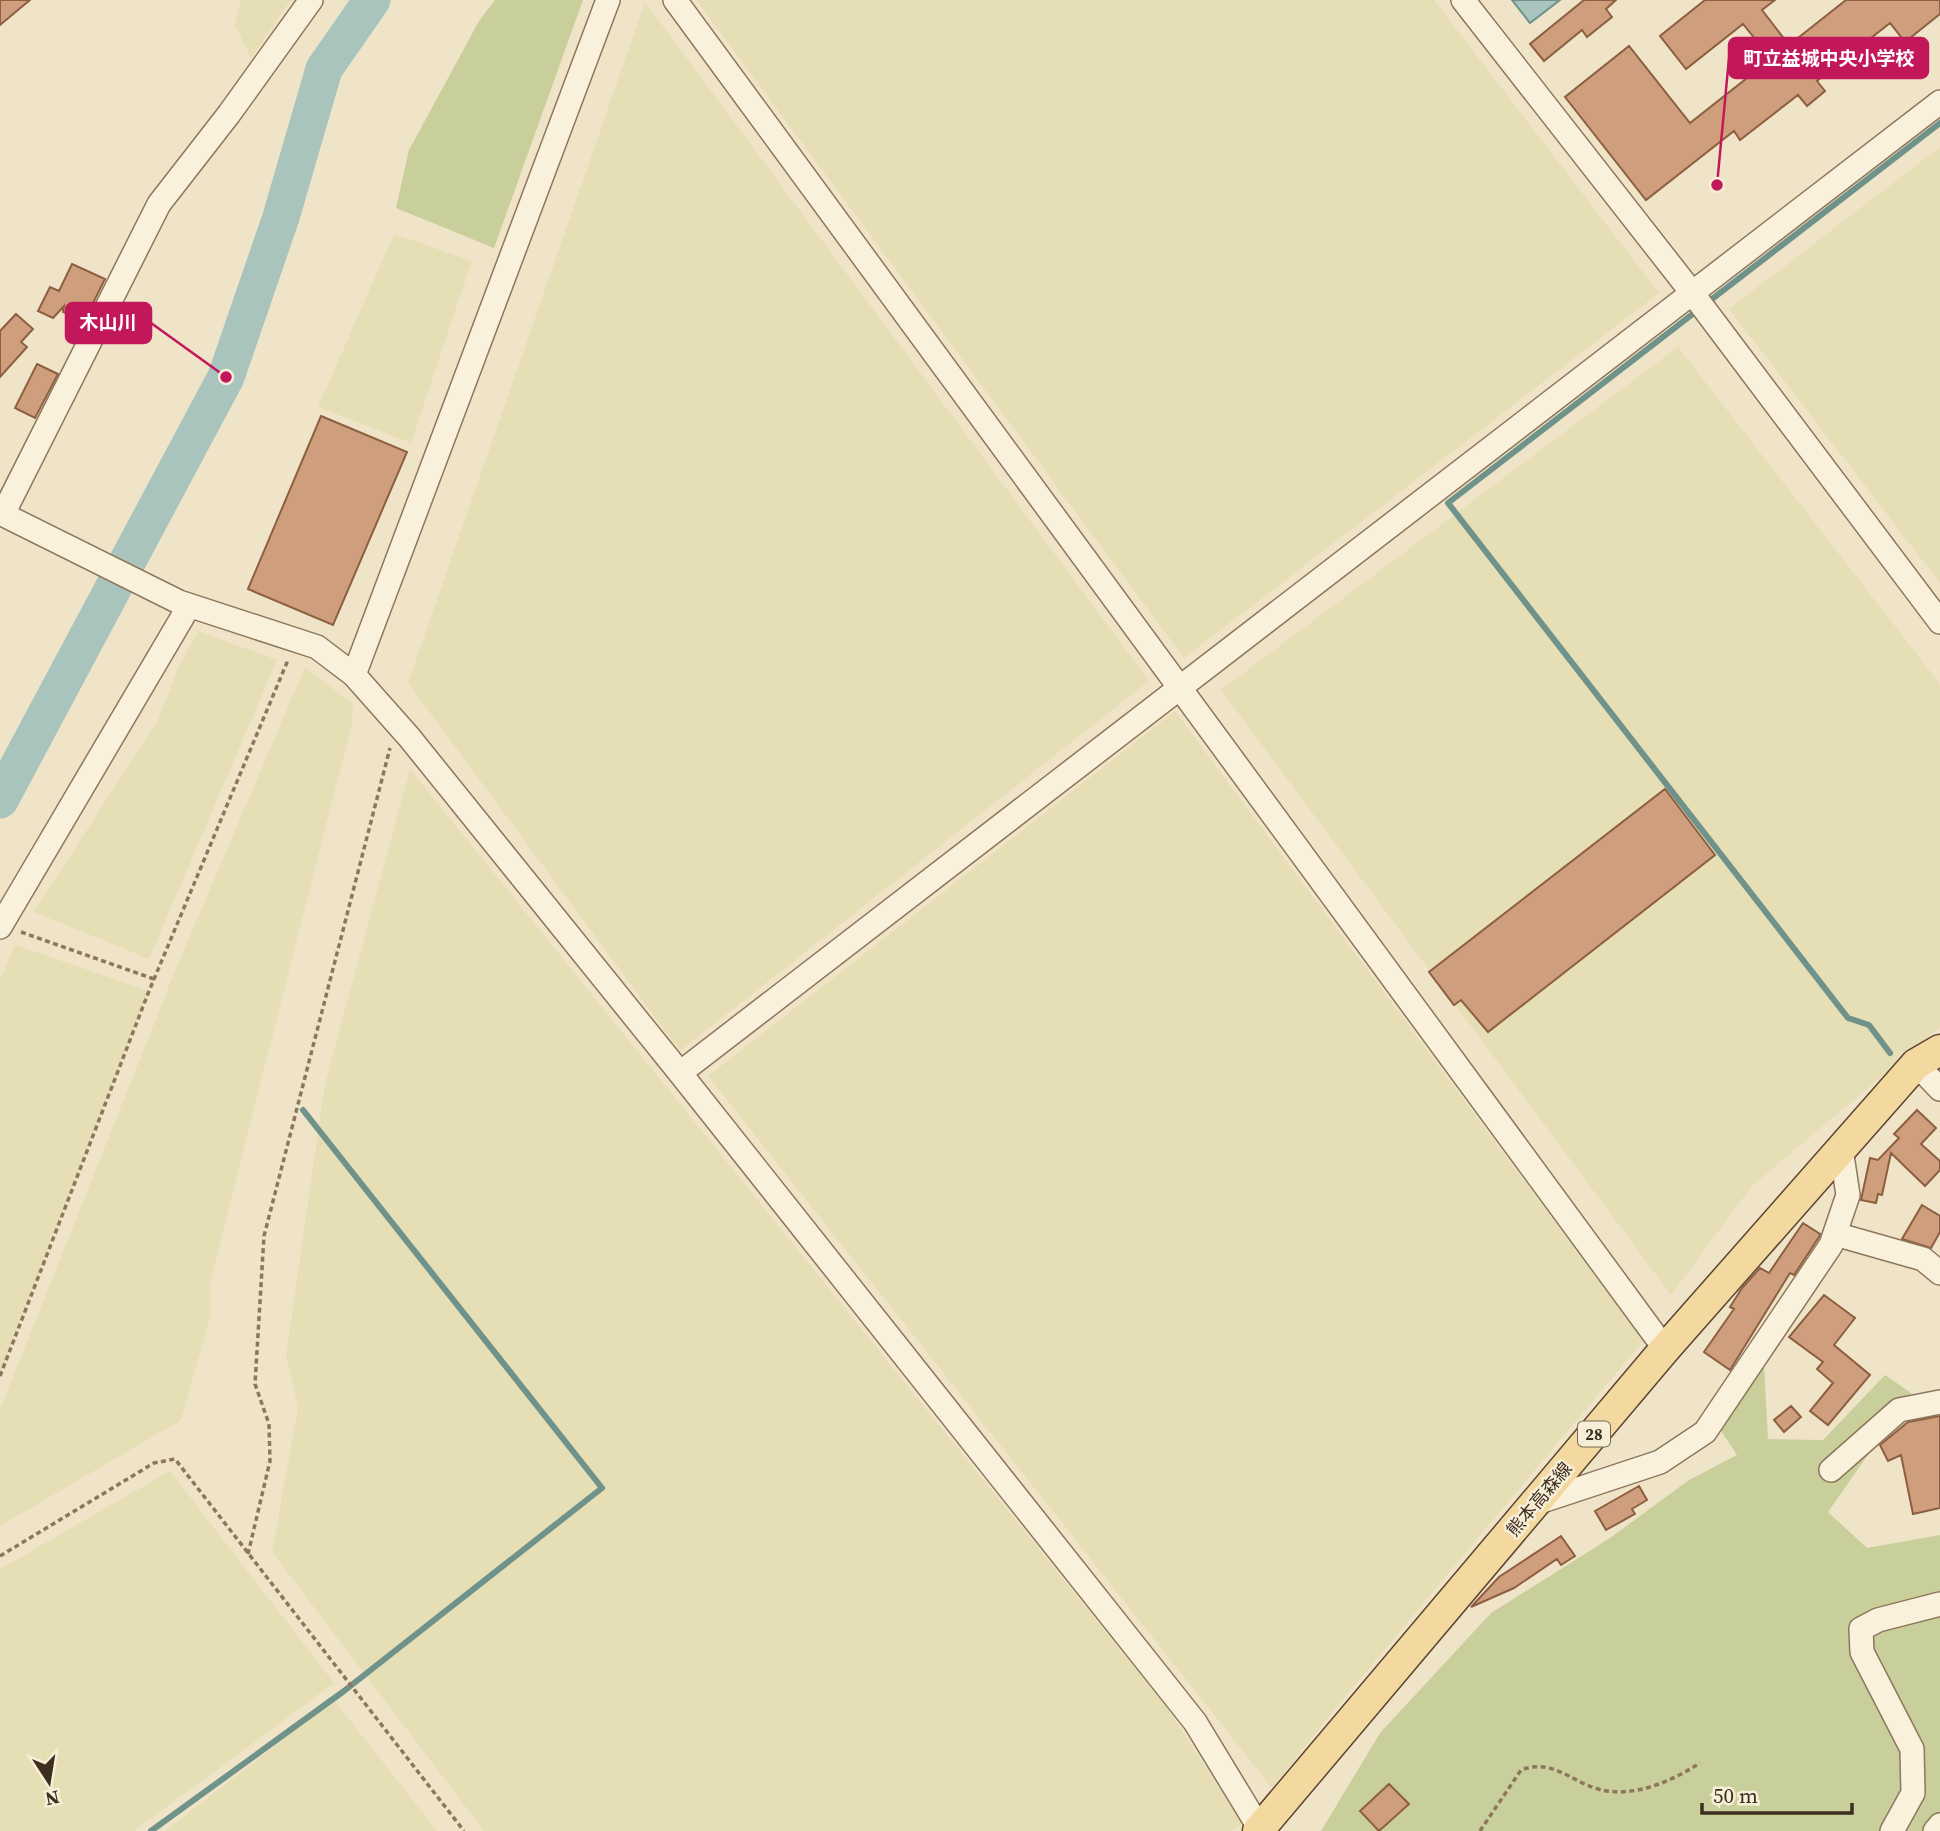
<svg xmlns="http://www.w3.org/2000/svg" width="1940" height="1831" font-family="'Source Serif 4','Noto Sans JP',serif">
  <rect width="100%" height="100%" fill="#f0e4c8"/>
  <path fill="#e6deb5" d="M241,0H291L251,58L235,25Z
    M696,0H1434L1659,293L1184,658Z
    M645,2L1149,681L680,1051L408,683Z
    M1940,147V583L1729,309Z
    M394,234L472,261L411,443L318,407Z
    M1678,347L1940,684V1027L1752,1186L1671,1295L1221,690Z
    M198,631L277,660L149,959L34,912L159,718L177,671Z
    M305,667L353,704L352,723L210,1282L211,1314L181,1420L0,1526V1409L175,971Z
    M1175,711L1643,1341L1335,1709L1272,1788L708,1076Z
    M410,769L1168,1709L1242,1824L1232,1831H484L272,1552L298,1408L286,1356L325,1084Z
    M15,945L149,991L0,1376V980Z
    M170,1471L334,1683L134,1831H0V1569Z
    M334,1700L437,1831H165Z"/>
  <path fill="#c9cf9b" d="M495,0H583L494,248L396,208L409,150L479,21Z
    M1764,1366L1768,1439L1823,1440L1885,1375L1911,1393L1828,1512L1867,1548L1940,1535V1831H1321L1380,1733L1491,1613L1610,1538L1689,1480L1737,1455L1717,1425Z"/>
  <path fill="#a9c4bc" stroke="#6f938a" stroke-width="2" d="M1512,0H1560L1530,23Z"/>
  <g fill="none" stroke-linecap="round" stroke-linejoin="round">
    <path stroke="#6f938a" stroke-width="6" d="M1890,1053L1869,1025L1848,1018L1448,503L1940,123
      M151,1831L344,1691L602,1488L303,1110"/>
    <path stroke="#a9c4bc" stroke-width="37" d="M0,800L226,377L281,217L324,69L372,0"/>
  </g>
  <path fill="#cf9f7d" stroke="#8d5f41" stroke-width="2" d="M0,0H30L0,25Z
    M1584,0H1616L1606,9L1612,17L1587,37L1582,30L1544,61L1530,44Z
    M1705,0H1775L1762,10L1789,45L1846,0H1940V14L1905,42L1890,23L1817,81L1825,91L1807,106L1798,95L1740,140L1734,131L1646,200L1565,97L1629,46L1690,123L1771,59L1743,24L1686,69L1660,36Z
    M72,264L105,279L84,321L63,312L64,306L53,318L38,311L50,287L59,291Z
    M16,314L33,329L21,342L27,347L0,377V331Z
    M37,364L58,374L35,418L15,408Z
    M321,416L407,452L333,625L248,589Z
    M1665,789L1715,855L1488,1032L1461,1000L1454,1005L1429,972Z
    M1917,1110L1936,1128L1921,1144L1940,1161V1170L1925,1186L1891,1153L1882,1195L1878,1194L1876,1203L1861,1200L1870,1158L1878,1160L1899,1138L1894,1134Z
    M1922,1205L1940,1216V1232L1931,1248L1902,1239Z
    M1803,1223L1820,1234L1819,1237L1794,1275L1790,1273L1730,1370L1704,1352L1734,1309L1730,1307L1742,1288L1760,1268L1769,1273Z
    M1824,1295L1855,1318L1834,1345L1870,1375L1828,1425L1810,1411L1833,1383L1817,1369L1823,1362L1789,1337Z
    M1791,1406L1801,1417L1784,1432L1774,1420Z
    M1940,1416V1508L1913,1514L1901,1455L1888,1461L1880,1445L1908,1422Z
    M1639,1486L1647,1500L1632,1509L1635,1514L1606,1530L1595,1511Z
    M1561,1536L1575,1556L1561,1565L1557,1559L1514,1588L1471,1607L1499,1577Z
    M1389,1784L1409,1804L1379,1831L1360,1811Z"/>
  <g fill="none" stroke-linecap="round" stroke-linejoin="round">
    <g stroke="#8d765c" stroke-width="26">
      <path id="minor" d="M675,0L1665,1349
        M1463,0L1693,294L1940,622
        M0,513L179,602L317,647L354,675L409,737L680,1073L1195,1722L1260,1829
        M3,514L159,204L229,114L311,0
        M354,675L608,0
        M0,927L189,606
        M1916,1064L1940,1089
        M680,1073L1940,102
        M1835,1234L1923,1259L1940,1273
        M1831,1470L1899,1410L1940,1402
        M1536,1503L1660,1462L1705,1432L1831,1245L1848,1195L1841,1149
        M1892,1831L1913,1793L1912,1749L1862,1652L1861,1629L1878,1620L1940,1604
        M1935,1831L1940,1825"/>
    </g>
    <g stroke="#5b4430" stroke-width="33">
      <path id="major" d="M1258,1831L1665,1349L1916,1064L1940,1050"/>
    </g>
    <path stroke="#8d765c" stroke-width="3.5" stroke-dasharray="5 3.5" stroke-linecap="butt" d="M21,932L154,979
      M0,1376L149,991L288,660
      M248,1554L270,1461L269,1424L255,1384L264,1236L390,748
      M0,1556L154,1463L175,1459L464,1831
      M1480,1831L1521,1770C1552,1758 1572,1782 1598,1789C1633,1799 1672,1781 1700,1763"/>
    <use href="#minor" stroke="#faf1dc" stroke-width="23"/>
    <use href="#major" stroke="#f3d9a0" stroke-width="30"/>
  </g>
  <g text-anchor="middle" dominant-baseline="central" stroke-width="5" stroke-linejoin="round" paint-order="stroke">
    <rect fill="#f7eed8" stroke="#756857" stroke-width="2" x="1578" y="1421.5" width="32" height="25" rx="5"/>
    <g font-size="16" font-weight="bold" fill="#3d2e20">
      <text x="1594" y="1434">28</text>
    </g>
    <g font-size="18" fill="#3d2e20" stroke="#f7eed8">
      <text transform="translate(1539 1499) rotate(-50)">熊本高森線</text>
    </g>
  </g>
  <path fill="none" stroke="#c2185b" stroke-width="2.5" d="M1717 185L1729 58M226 377L151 323"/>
  <g fill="#c2185b" stroke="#f7eed8" stroke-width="2.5">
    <circle cx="1717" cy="185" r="7"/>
    <circle cx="226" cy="377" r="7"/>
  </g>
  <g fill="#c2185b" stroke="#c2185b" stroke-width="2.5">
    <rect x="1729" y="38" width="199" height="40" rx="7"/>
    <rect x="66" y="303" width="85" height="40" rx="7"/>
  </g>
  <g font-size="19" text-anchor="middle" font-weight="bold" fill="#fff">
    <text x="1829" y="65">町立益城中央小学校</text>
    <text x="108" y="329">木山川</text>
  </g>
  <g transform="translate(49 1782) rotate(168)" stroke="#f7eed8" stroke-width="5" paint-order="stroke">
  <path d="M0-5L12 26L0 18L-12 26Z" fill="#3d2e20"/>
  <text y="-10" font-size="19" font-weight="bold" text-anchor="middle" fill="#3d2e20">N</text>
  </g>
  <path d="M1702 1803v10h150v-10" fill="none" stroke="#3d2e20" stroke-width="3.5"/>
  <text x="1713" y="1803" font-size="21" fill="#3d2e20" stroke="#f7eed8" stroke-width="5" paint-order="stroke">50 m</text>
</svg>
